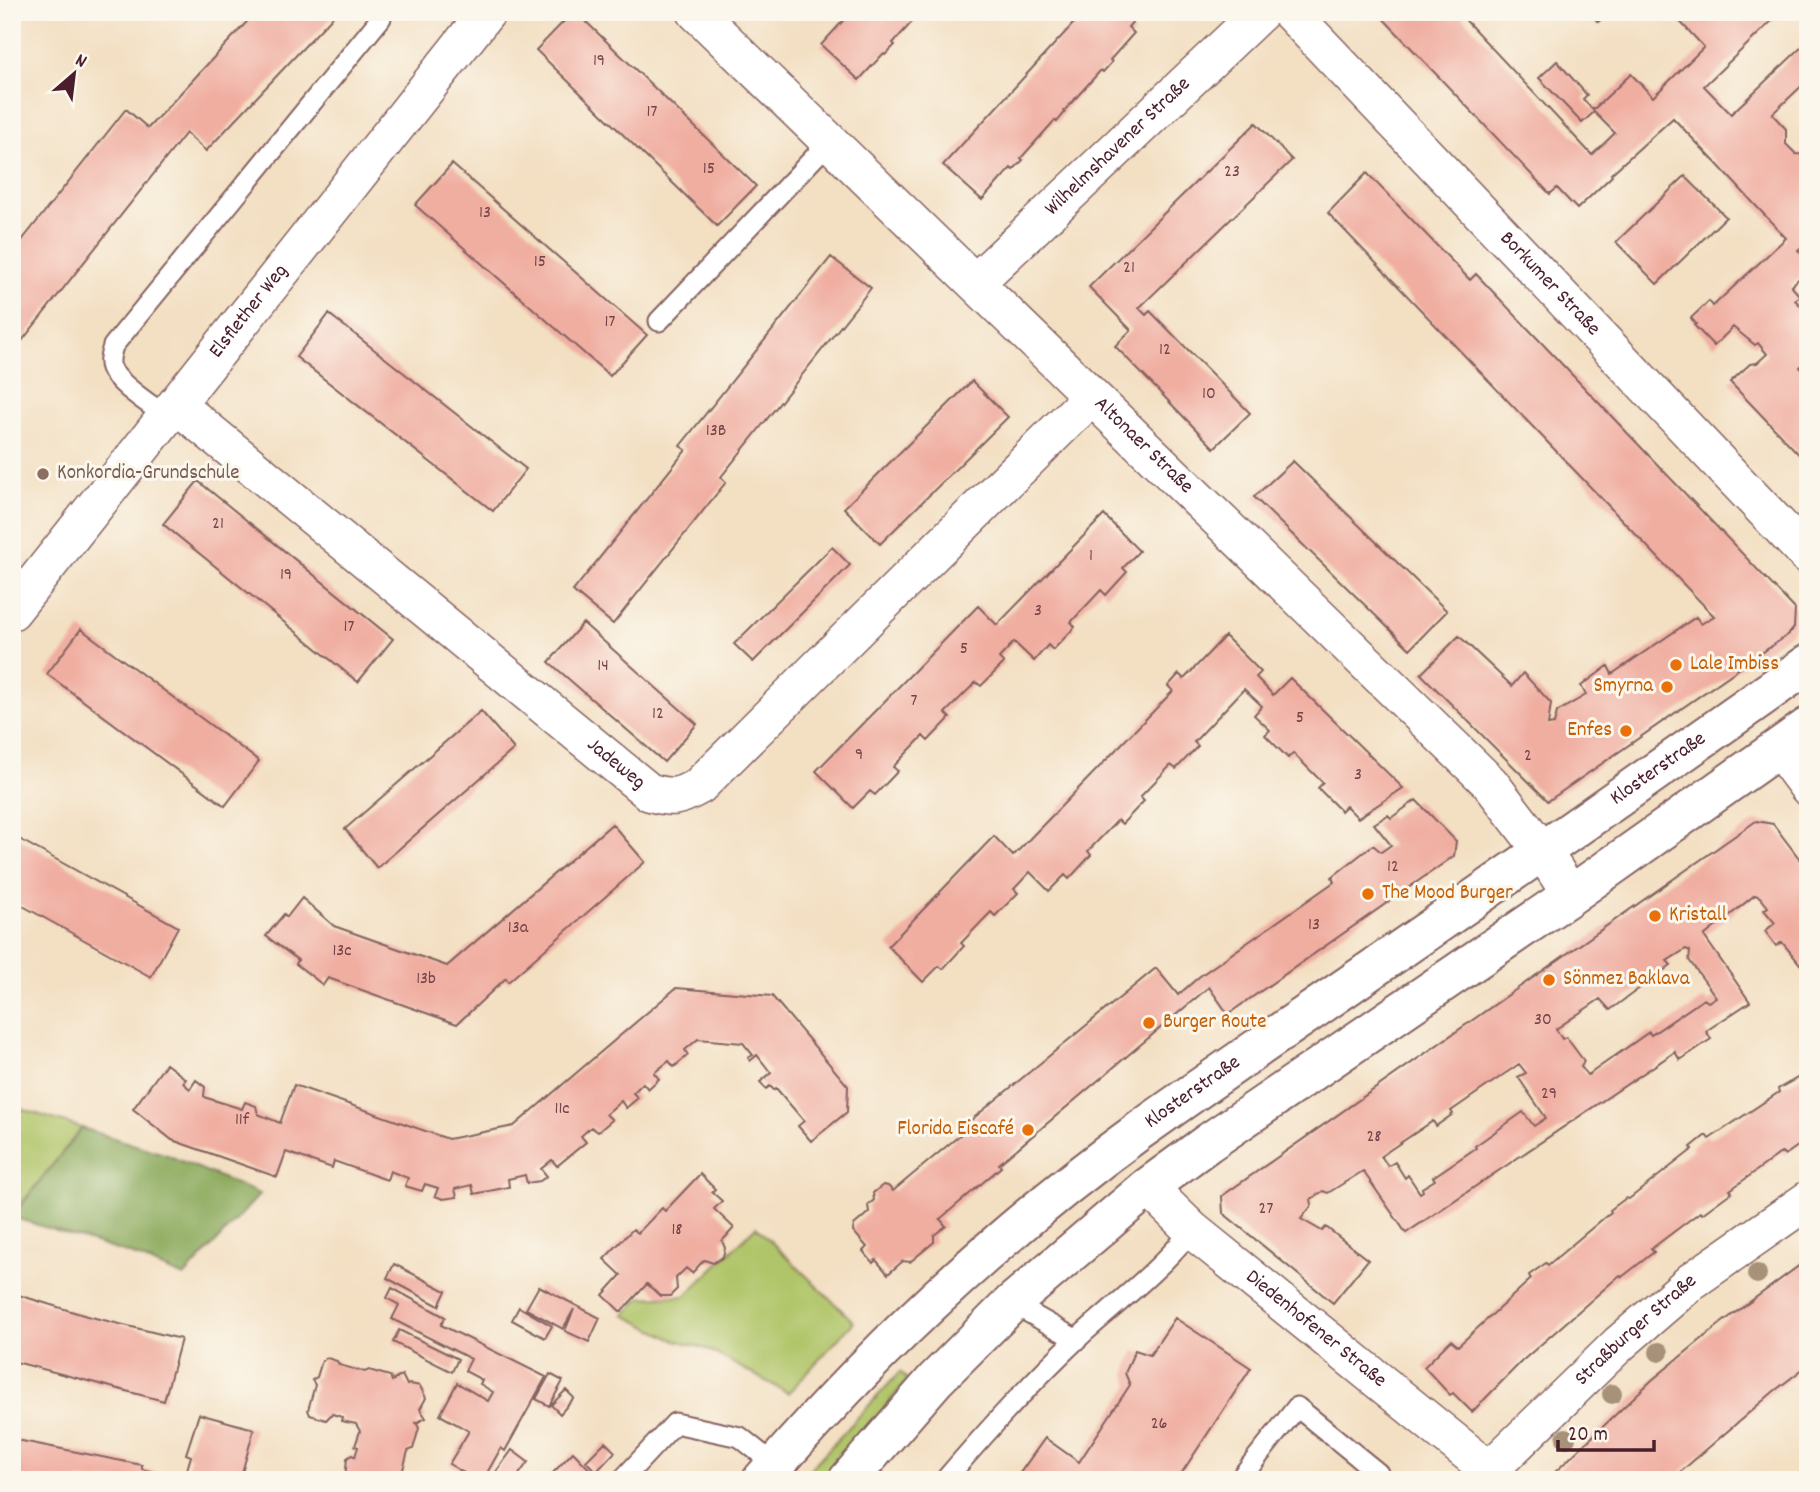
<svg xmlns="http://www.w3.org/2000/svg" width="1820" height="1492" font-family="Dekko,sans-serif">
  <rect width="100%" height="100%" fill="#fbf7ec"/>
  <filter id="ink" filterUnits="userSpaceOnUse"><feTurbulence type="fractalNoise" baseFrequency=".0143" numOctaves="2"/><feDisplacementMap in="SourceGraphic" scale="14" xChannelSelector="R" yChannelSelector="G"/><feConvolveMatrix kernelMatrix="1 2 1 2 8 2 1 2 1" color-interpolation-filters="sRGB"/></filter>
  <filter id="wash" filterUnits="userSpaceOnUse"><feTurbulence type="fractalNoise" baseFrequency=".00686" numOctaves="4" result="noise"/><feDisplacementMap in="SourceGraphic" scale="28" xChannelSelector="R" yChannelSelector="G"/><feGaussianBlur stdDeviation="1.57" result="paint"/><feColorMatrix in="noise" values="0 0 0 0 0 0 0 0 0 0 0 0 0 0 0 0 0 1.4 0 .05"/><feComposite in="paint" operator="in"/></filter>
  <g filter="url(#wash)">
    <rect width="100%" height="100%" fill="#f3dfc2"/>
    <path fill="#b0c569" stroke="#7d724a" stroke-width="2" d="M12,1106L82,1128L12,1215Z
      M756,1227L854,1322L788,1393L707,1349L672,1339L624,1315L640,1298L685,1296Z
      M900,1372L908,1380L823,1480H800Z"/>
    <path fill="#8caa5d" stroke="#6b6444" stroke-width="2" d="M82,1128L167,1155L260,1194L184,1277L133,1255L12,1217Z"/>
    <g id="blocks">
      <path fill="#f0aea1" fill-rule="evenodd" d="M256,12H337L206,151L186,133L21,342L12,334V253L126,109L148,128Z
        M573,12H576L756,186L717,226L536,50Z
        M851,12H921L893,43L895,45L885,55L883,54L859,80L821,45Z
        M1084,12H1141L1128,27L1134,33L1110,60L1112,62L1103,72L1101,70L1064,111L1065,112L1057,122L1055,120L1021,158L1023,160L1013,170L1011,168L982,200L943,165Z
        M1377,12H1458L1592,155L1615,133L1594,112L1582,123L1539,78L1557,61L1587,95L1583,99L1593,110L1631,74L1653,97L1704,47L1671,12H1781L1704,86L1731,114L1808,41V80L1772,114L1786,129V144L1796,154L1808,155V241L1798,250L1808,261V270L1791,286L1800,296L1795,300L1808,314V360L1800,367L1808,376V464L1730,382L1750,364L1757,363L1767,354L1758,343L1755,345L1733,327L1714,346L1694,325L1696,324L1691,318L1709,301L1713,306L1786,238L1716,163L1673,118L1611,174L1612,176L1577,209L1557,188L1550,194Z
        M1589,12H1609L1598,22Z
        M1256,123L1292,160L1139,308L1146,315L1150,311L1250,413L1214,448L1115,346L1131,330L1089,287Z
        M452,164L647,335L610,376L415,205Z
        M1367,173L1470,280L1476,274L1795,609L1794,628L1789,634L1548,801L1421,674L1459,636L1512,686L1523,673L1551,703L1548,725L1554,724L1557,712L1586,695L1581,686L1608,666L1612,674L1696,617L1701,624L1714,616L1328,213Z
        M1685,176L1726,217L1657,284L1616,242Z
        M831,257L871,288L721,477L726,482L613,624L573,591L686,450L680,446Z
        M329,314L526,469L493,511L296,357Z
        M972,381L1008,417L880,544L844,508Z
        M1293,461L1447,611L1410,649L1254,497Z
        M198,481L393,639L358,682L163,524Z
        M1104,515L1139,551L1123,568L1127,572L1106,595L1101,590L1071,622L1075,627L1053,650L1048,645L1034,661L1014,642L999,658L1004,663L981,686L976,682L945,713L950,718L928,741L923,736L893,767L898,771L875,795L870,791L853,808L816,771L978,606L997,625Z
        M832,547L850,565L753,662L734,644Z
        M583,623L697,724L664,762L549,662Z
        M81,629L259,761L225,806L47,674Z
        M1225,636L1261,672L1256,677L1273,695L1290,678L1403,788L1358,818L1346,806L1341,811L1318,788L1323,783L1293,753L1288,758L1265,735L1270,730L1254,715L1262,706L1244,689L1194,742L1198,746L1176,769L1171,765L1140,797L1144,801L1122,824L1118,820L1088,851L1091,855L1069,879L1065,875L1049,891L1030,872L1014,889L1018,893L995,916L991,912L961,943L964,946L943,969L939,966L923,982L888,946L994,836L1013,856L1173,691L1168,686L1179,674L1184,679Z
        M481,711L514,749L377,868L345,829Z
        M1416,800L1456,841L1454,856L1228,1014L1209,987L999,1164L1001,1167L940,1219L946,1226L934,1235V1242L910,1262L903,1261L888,1274L876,1260L873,1263L863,1251L867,1247L853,1231L854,1225L869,1212L868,1205L874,1200L873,1193L883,1185L888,1186L893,1191L972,1125L970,1121L1156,968L1178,995L1200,976L1334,882L1332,877L1373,845L1381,852L1391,845L1374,824L1388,815L1391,818Z
        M1756,821L1773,824L1808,870V974L1782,942L1776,946L1765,931L1775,923L1764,910L1768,907L1760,897L1755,895L1704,936L1750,1002L1706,1031L1711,1039L1680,1060L1675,1052L1406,1233L1363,1171L1328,1193L1323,1191L1311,1199L1312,1205L1301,1219L1322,1231L1326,1227L1368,1260L1333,1303L1223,1213L1222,1196ZM1686,949L1690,951L1689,960L1716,997L1708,1002L1704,999L1651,1035L1649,1032L1588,1075L1581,1067L1584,1061L1566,1037L1562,1039L1556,1029L1600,999L1610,1010L1671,965L1667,961ZM1519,1064L1526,1073L1518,1077L1546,1118L1534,1126L1523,1112L1475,1146L1476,1148L1433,1177L1435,1180L1422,1188L1423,1191L1420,1193L1408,1175L1405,1178L1395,1162L1388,1166L1381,1156L1433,1121L1436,1126L1453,1114L1451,1111Z
        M612,824L645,862L508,982L506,978L457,1024L328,978L323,985L296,964L298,960L266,936L284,914L287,917L302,898L334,926L447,966Z
        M12,835L178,927L151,977L12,900Z
        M676,988L772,996L848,1086L847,1112L811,1141L798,1126L804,1121L776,1088L774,1090L770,1086L766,1089L760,1082L771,1073L757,1055L750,1061L748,1058L753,1055L743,1043L698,1039L685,1050L688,1055L674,1067L669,1061L654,1073L659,1079L648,1089L643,1083L633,1093L638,1098L626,1108L621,1101L606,1114L612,1120L598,1132L591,1127L581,1136L586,1142L557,1166L552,1160L541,1169L547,1176L540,1181L527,1183L525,1175L508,1179L509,1187L474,1194L472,1185L455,1189L457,1197L443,1199L435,1196L438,1188L425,1184L422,1191L405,1186L408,1178L390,1171L387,1180L334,1161L332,1168L286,1152L277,1177L172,1140L133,1109L166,1064L186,1079L183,1083L190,1089L196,1080L205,1087L204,1096L207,1098L242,1109L245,1102L256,1106L258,1114L280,1123L294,1085L448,1139L514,1126Z
        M1808,1072V1139L1785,1155L1782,1152L1730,1190L1732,1192L1702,1214L1700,1212L1651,1249L1654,1252L1622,1277L1620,1275L1522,1361L1472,1412L1453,1393L1450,1395L1424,1367L1451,1340L1458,1346L1531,1279L1529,1275L1546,1263L1548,1265L1611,1212L1610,1210L1626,1198L1629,1199L1693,1149L1691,1147L1706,1135L1709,1139L1779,1092L1778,1089Z
        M700,1174L715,1189L712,1192L722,1201L714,1209L734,1228L722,1241L725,1248L723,1257L713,1263L704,1260L692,1273L686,1268L676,1278L677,1289L670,1296H660L647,1284L621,1312L603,1295L621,1275L604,1259L633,1229L638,1233L662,1208L665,1211Z
        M1808,1259V1365L1773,1392L1671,1480H1555L1551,1476L1652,1380L1720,1324Z
        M394,1264L446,1291L439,1306L387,1278Z
        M539,1286L600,1318L589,1342L565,1331L574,1309L563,1329L526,1309Z
        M392,1288L445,1317L441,1325L546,1377L505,1451L501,1448L483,1480H476L449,1464L469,1431L440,1415L457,1383L488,1401L493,1392L480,1384L482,1380L465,1371L471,1359L392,1319L399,1305L387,1298Z
        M12,1293L87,1316L181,1339L164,1401L12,1361Z
        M519,1307L552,1326L545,1338L512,1320Z
        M1175,1318L1251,1368L1177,1480H1015L1045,1438L1079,1462L1130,1385L1125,1373L1135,1350L1150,1355Z
        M399,1330L458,1359L452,1372L393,1342Z
        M327,1358L337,1361L339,1365L365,1372L369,1370L390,1376L392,1381L402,1375L407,1385L410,1384L420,1386L426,1398L420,1409L426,1418L416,1423L419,1428L413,1449L408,1451L401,1477L402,1480H345L347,1458L352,1455L355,1457L358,1447L355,1446L360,1431L356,1424L341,1421L342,1417L332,1414L326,1420L310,1415L308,1410L315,1385L312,1380L317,1377L322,1361Z
        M550,1374L563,1381L549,1406L536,1399Z
        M566,1390L574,1398L560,1414L551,1405Z
        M199,1414L254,1429L240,1480H12V1439L142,1465V1469L184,1480L191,1456L186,1454Z
        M605,1442L615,1452L596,1472L586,1461Z
        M512,1450L528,1462L515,1480H497L493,1476Z
        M573,1452L600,1480H546Z"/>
    </g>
  </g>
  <g filter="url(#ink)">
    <use href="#blocks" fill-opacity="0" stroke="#856260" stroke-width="2"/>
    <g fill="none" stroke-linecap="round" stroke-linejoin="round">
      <g stroke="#856260" stroke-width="23">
        <path id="lane" d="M659,321L830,141
          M167,417C153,406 117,384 111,368C108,360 111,354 113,346L381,18
          M1012,1303L1077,1340
          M622,1480L675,1423L740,1437L775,1465
          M945,1480C987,1431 1031,1382 1078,1338C1117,1303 1159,1271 1192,1230
          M1239,1480L1297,1407L1378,1473"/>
      </g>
      <g stroke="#856260" stroke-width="40">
        <g id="street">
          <path id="s1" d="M696,12L1490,783L1543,852L1571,895"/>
          <path id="s2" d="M1290,12L1808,556"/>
          <path id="s3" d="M976,282L1261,12"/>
          <path id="s4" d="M177,405L649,792C672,799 678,798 699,786L1091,397"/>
          <path id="s5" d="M12,611L487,12"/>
          <path d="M1779,748L1808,787"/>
          <path id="s6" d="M1148,1187L1192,1230L1488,1469"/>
          <path id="s7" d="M1479,1480L1619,1344L1692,1281L1808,1200"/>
        </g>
      </g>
      <g stroke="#856260" stroke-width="42">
        <g id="secondary">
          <path id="s8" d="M762,1480C874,1350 1000,1232 1139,1131C1224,1070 1311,1012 1397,952C1535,857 1671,761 1808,664"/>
          <path d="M848,1480L935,1380L1012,1303L1148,1187L1208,1143L1571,895L1808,727"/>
        </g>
      </g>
      <use href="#lane" stroke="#fff" stroke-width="19"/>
      <use href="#street" stroke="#fff" stroke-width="37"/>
      <use href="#secondary" stroke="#fff" stroke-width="38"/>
    </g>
    <g fill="#a79179">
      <circle cx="1757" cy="1274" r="10"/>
      <circle cx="1659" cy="1352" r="10"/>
      <circle cx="1612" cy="1394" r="10"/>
      <circle cx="1566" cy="1438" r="10"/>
    </g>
  </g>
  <circle fill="#8d6e63" stroke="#fbf7ec" stroke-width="2.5" cx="43" cy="474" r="7"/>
  <g fill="#e8710a" stroke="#fbf7ec" stroke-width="2.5">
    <circle cx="1676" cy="665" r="7"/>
    <circle cx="1667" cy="687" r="7"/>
    <circle cx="1626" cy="731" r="7"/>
    <circle cx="1368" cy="894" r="7"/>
    <circle cx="1655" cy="916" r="7"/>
    <circle cx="1549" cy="980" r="7"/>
    <circle cx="1149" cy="1023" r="7"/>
    <circle cx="1028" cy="1130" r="7"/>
  </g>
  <g text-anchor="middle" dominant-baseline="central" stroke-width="6" stroke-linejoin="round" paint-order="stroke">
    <g font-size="18" fill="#744348">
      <text x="599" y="61">19</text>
      <text x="652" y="112">17</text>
      <text x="709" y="169">15</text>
      <text x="1232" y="172">23</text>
      <text x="485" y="213">13</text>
      <text x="540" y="262">15</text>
      <text x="1129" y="268">21</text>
      <text x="610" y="322">17</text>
      <text x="1165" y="350">12</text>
      <text x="1209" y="394">10</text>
      <text x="716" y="431">13B</text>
      <text x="218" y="524">21</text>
      <text x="1091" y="556">1</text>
      <text x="286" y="575">19</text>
      <text x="1038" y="611">3</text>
      <text x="349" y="627">17</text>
      <text x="964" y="649">5</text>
      <text x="603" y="666">14</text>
      <text x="914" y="701">7</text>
      <text x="658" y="714">12</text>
      <text x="1300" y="718">5</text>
      <text x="859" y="755">9</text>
      <text x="1528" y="756">2</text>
      <text x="1358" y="775">3</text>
      <text x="1393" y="867">12</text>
      <text x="1314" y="925">13</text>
      <text x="518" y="928">13a</text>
      <text x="342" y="951">13c</text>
      <text x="426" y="979">13b</text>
      <text x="1543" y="1020">30</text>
      <text x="1549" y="1094">29</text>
      <text x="562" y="1109">11c</text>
      <text x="242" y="1120">11f</text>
      <text x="1374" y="1137">28</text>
      <text x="1266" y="1209">27</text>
      <text x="677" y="1230">18</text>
      <text x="1159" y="1424">26</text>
    </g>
    <g font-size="21" fill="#4a1f2b" stroke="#fbf7ec">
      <text stroke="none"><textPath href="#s3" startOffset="196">Wilhelmshavener Straße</textPath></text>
      <text stroke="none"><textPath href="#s2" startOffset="376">Borkumer Straße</textPath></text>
      <text stroke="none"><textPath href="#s5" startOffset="382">Elsflether Weg</textPath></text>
      <text stroke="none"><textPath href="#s1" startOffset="623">Altonaer Straße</textPath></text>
      <text stroke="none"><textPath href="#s4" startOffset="567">Jadeweg</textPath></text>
      <text stroke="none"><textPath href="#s8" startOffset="1148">Klosterstraße</textPath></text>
      <text stroke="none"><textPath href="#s8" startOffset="581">Klosterstraße</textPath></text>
      <text stroke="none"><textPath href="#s6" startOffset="220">Diedenhofener Straße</textPath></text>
      <text stroke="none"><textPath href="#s7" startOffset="217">Straßburger Straße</textPath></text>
    </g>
    <g font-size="21" fill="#785e54" stroke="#fbf7ec" text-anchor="start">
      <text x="57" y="474">Konkordia-Grundschule</text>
    </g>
    <g font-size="21" fill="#c56008" stroke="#fbf7ec" text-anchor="start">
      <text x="1690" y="665">Lale Imbiss</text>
      <text x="1653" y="687" text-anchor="end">Smyrna</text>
      <text x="1612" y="731" text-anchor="end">Enfes</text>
      <text x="1382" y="894">The Mood Burger</text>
      <text x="1669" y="916">Kristall</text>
      <text x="1563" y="980">Sönmez Baklava</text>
      <text x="1163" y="1023">Burger Route</text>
      <text x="1014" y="1130" text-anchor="end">Florida Eiscafé</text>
    </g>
  </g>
  <rect width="1820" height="1492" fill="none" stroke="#fbf7ec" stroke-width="42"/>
  <g transform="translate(74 74) rotate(28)" stroke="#fbf7ec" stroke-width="5" paint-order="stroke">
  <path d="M0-5L12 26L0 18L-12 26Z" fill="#4a1f2b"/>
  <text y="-10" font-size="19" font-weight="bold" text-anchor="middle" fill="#4a1f2b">N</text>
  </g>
  <path d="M1558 1440v10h96v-10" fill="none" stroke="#4a1f2b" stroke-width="3.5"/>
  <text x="1568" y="1440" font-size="21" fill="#4a1f2b" stroke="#fbf7ec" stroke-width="5" paint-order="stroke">20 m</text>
</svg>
